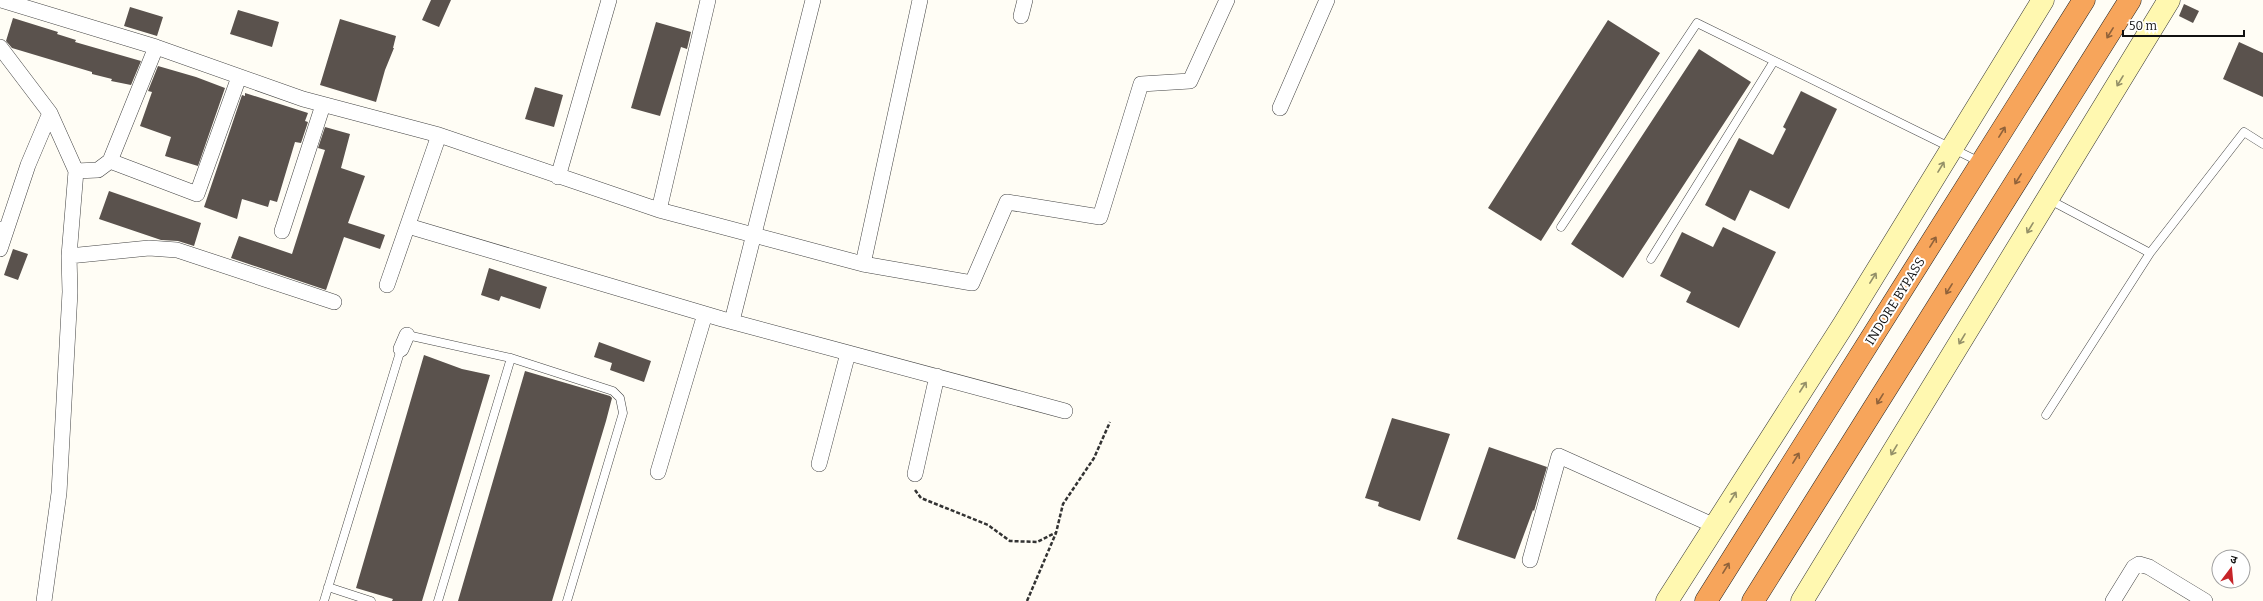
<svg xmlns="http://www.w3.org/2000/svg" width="2263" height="601" font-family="Bitter,'Noto Sans Devanagari',serif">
  <rect width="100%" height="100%" fill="#fffdf5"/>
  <path fill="#5a524d" d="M431,0H451L439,27L422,20Z
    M2184,4L2199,11L2193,23L2179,16Z
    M130,7L163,17L157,36L124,26Z
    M238,10L279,22L272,47L230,34Z
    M13,18L58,32L57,34L76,40L75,42L141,61L131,85L111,81L112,79L92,74V72L12,48L6,41Z
    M340,19L396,36L393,48H394L385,70L376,102L320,85Z
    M1608,20L1660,53L1541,241L1488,208Z
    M656,22L691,32L687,49L681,47L660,116L631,108Z
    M2239,42L2263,53V97L2223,79Z
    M1699,49L1751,82L1623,278L1571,244Z
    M158,66L196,77L225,88L198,166L165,156L171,137L140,126L152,92L148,91Z
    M535,87L563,95L554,127L525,119Z
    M1801,91L1837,109L1789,209L1750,190L1735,221L1705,205L1739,138L1773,155L1786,129L1783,127Z
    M245,93L308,113L305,121L308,122L301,143L295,142L277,202L270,200L268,207L242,199L237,219L204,207L242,95L245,96Z
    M325,127L350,134L341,168L365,176L348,223L385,235L380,249L344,237L326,290L231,258L239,236L292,254L325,150L318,148Z
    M109,191L201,223L194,246L178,241L161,240L99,219Z
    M1723,227L1776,252L1739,328L1686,302L1691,292L1660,276L1682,232L1713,247Z
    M13,249L28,254L18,280L4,275Z
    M489,268L547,287L540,309L501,296L499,301L481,295Z
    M599,342L651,361L644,382L610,370L612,363L594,357Z
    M424,355L462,369L490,375L422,601H392L393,599L356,588Z
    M525,371L610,396L612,398L606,421L552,601H458Z
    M1392,418L1450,434L1420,521L1385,509L1378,506L1379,502L1365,498Z
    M1489,447L1547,467L1534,511L1533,510L1515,559L1457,539Z"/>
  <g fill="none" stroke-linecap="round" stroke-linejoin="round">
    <g stroke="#444" stroke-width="9">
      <path id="lane" d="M2048,199L2150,253
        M1561,227L1697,23L1980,162
        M1651,259L1774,61
        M407,335L511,358L613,391L620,398L623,413L567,601
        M2046,415L2150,253L2244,132L2263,144
        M328,587L371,601
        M324,601L401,349
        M438,601L511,358"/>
    </g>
    <g stroke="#444" stroke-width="16">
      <path id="street" d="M1,0L156,47L303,99L439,135L659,210L863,264L972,283L1007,202L1100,217L1141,84L1190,81L1227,0
        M1021,16L1025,0
        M0,47L50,113L76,171L69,256L70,292L59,493L44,601
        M156,47L110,161L197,194L239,77
        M1280,108L1327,0
        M76,171L98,170L110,161
        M558,177L609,0
        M659,210L708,0
        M408,226L722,319L1065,411
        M0,229L6,231L0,249
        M6,231L28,165L50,113
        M282,231L323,105
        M69,256L149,248L177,250L334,302
        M863,264L920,0
        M387,285L439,135
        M732,321L813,0
        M401,349L407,335
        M819,464L848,353
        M658,472L705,314
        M915,474L937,376
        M1530,560L1559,456L1715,526
        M2113,601L2134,567L2139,564L2149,567L2205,601"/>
    </g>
    <g stroke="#333" stroke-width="23">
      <path id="secondary" d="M1667,601L1844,324L2043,0
        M1802,601L2169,0"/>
    </g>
    <g stroke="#222" stroke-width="23">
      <path id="highway" d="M1706,601L2084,0
        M1753,601L2130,0"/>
    </g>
    <path stroke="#333" stroke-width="2.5" stroke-dasharray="4 2" stroke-linecap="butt" d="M915,490L921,498L988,525L1010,541L1037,542L1055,533
      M1027,601L1056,533L1063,504L1094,458L1110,422"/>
    <use href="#lane" stroke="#fff" stroke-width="8"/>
    <use href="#street" stroke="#fff" stroke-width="15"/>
    <use href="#secondary" stroke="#fff8b0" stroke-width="22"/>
    <use href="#highway" stroke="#f7a55b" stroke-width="22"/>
  </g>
  <defs><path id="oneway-shaft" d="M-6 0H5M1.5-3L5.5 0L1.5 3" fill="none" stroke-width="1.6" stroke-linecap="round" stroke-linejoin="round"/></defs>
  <g stroke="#90623a">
    <use href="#oneway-shaft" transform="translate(2110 33) rotate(122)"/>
    <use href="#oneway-shaft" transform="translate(2002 132) rotate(-58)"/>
    <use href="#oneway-shaft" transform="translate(2018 179) rotate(122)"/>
    <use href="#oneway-shaft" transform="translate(1933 242) rotate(-58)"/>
    <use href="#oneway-shaft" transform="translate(1949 289) rotate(122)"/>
    <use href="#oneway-shaft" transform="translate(1880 399) rotate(122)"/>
    <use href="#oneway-shaft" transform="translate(1796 458) rotate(-58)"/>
    <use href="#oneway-shaft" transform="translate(1726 568) rotate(-58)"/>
  </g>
  <g stroke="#949068">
    <use href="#oneway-shaft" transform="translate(2120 81) rotate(121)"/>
    <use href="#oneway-shaft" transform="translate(1941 167) rotate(-59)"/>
    <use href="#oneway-shaft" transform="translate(2030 228) rotate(121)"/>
    <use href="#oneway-shaft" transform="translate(1873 278) rotate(-58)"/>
    <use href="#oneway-shaft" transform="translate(1962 339) rotate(121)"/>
    <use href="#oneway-shaft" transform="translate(1803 387) rotate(-57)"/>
    <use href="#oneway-shaft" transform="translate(1894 450) rotate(121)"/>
    <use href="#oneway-shaft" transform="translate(1733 497) rotate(-58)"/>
  </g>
  <g text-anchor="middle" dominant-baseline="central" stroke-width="4" stroke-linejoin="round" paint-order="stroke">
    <g font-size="13" fill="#111" stroke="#fff">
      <text transform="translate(1895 301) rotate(-58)">INDORE BYPASS</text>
    </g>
  </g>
  <g transform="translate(2231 569) rotate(16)"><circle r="19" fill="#ffffff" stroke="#a0a0a0"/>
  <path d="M0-3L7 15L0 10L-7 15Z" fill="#c62429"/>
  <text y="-6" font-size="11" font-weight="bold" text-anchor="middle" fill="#111111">उ</text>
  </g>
  <path d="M2123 30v6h121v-6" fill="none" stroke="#111111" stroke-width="2"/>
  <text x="2129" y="30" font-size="12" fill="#111111" stroke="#ffffff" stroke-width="3" paint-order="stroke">50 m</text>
</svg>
